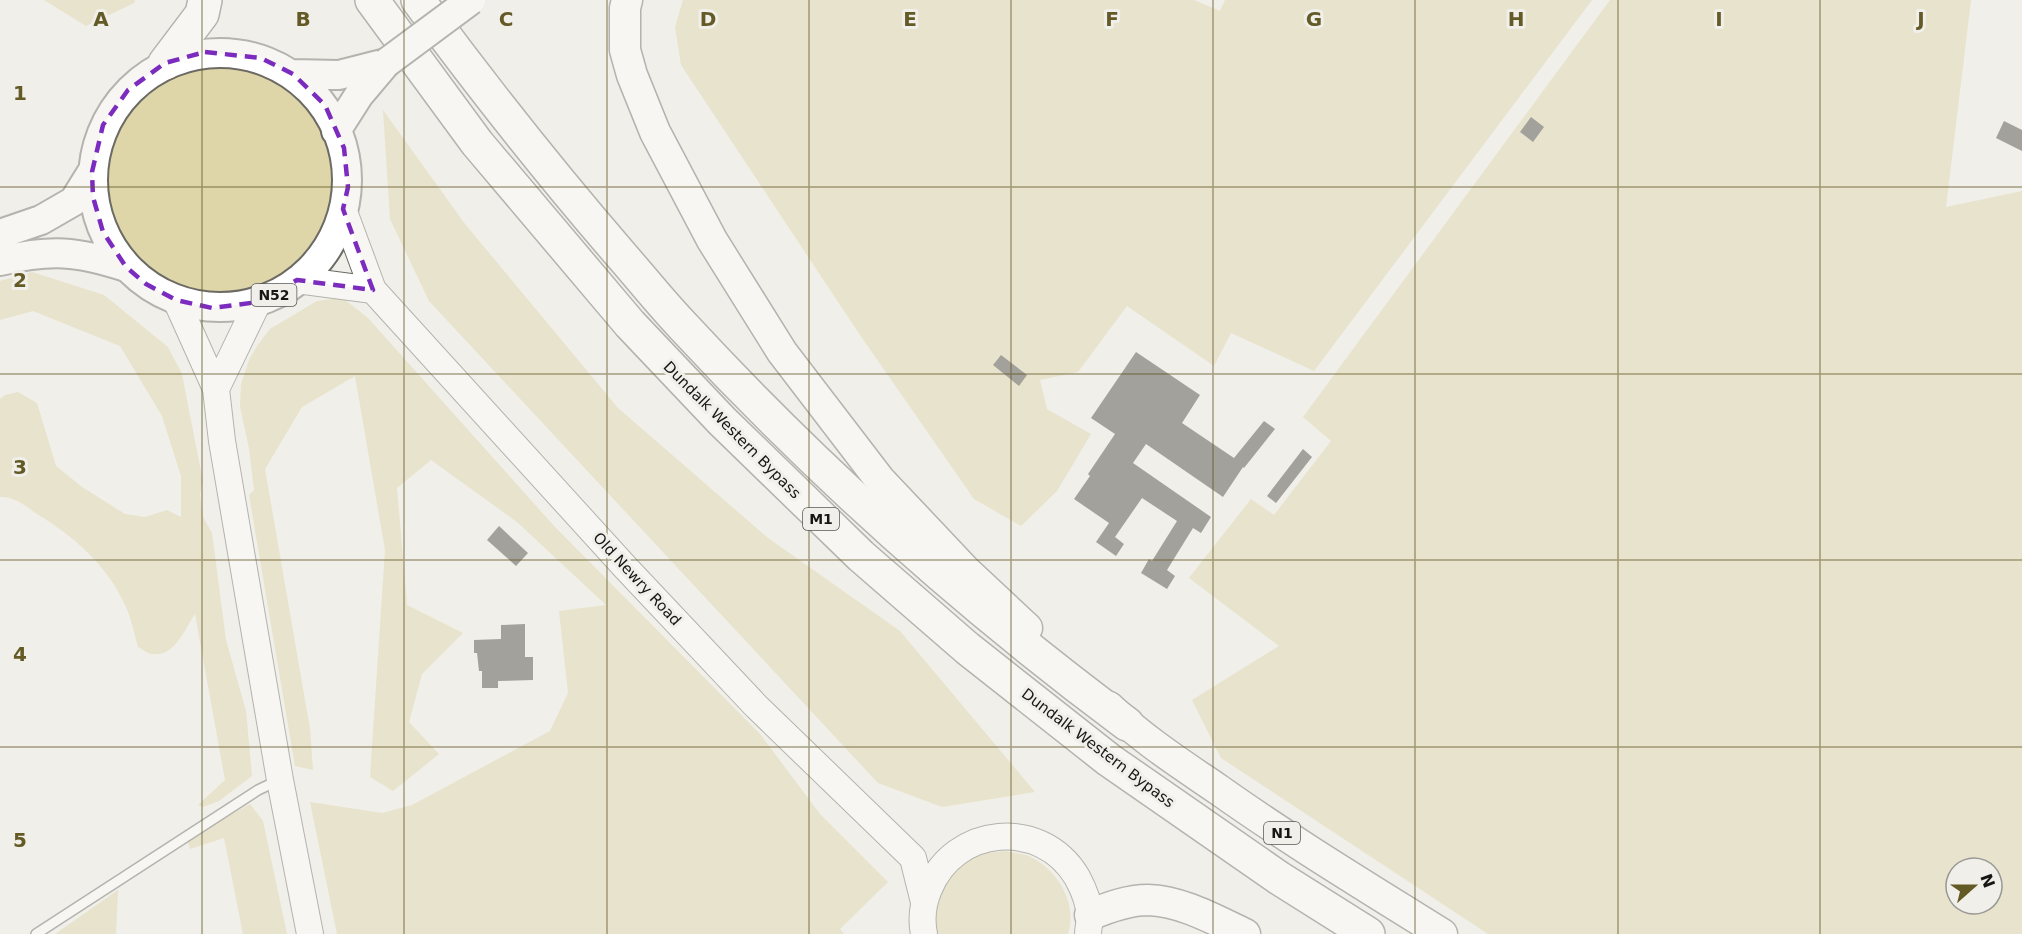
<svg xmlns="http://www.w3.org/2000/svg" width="2022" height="934" font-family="'DejaVu Sans',sans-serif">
  <rect width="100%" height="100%" fill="#f0efe9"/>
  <path fill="#ded5a8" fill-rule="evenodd" d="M44,0H135L134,3L86,26Z
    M683,0H1194L1220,11L1225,0H1592L1314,371L1231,333L1214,366L1127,306L1078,372L1040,380L1047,409L1091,434L1057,491L1021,526L974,499L860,335L681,65L675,27Z
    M1610,0H1971L1946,207L2022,191V934H1488L1221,758L1192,700L1279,646L1189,578L1251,499L1274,515L1331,441L1303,417ZM1956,868H1992V904H1956Z
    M107 182a114 114 0 1 1 228 0a114 114 0 1 1-228 0Z
    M383,110L465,224L618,408L768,538L900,631L1035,792L942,807L878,783L429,301L390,219Z
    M32,272L104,295L168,347L182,374L203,482L200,494L203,517L212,533L226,640L246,711L252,776L219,801L203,807L198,805L225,780L195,614C185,628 175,658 151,654C147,653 142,649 138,647C134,633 131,616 124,603C106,564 72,535 37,514C26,506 14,496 0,497V399L5,395L18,392L37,403L56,466L82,487L125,514L145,517L167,510L181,517V476L162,416L120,346L33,311L0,320V281Z
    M331,299H344L368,318L555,527L760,734L820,814L888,882L840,929L844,934H337L310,802L382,813L412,805L550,731L568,693L559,611L606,605L517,522L431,460L397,488L407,605L463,633L422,674L409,722L439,754L393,791L370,777L385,550L355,376L302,407L265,469L310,729L313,770L295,766L249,495L254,490L249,448L240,407L241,384L249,360L257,346L270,329L317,301Z
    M250,804L263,821L287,934H243L224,838L190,849L187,839Z
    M1006,851C1013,853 1022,853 1029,856C1057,869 1078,903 1068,934H936C930,900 948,866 982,854C989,852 998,852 1006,851Z
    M118,890L116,934H55Z"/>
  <path fill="#44433e" d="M1531,117L1544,127L1533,142L1520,132Z
    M2004,121L2022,130V151L1996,138Z
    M1136,352L1200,395L1182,423L1234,458L1264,421L1275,429L1244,468L1243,467L1223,497L1146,444L1133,463L1211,517L1201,533L1193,528L1167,570L1175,576L1167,589L1141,573L1149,559L1152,561L1177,521L1142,498L1115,537L1124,544L1116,556L1096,542L1109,523L1074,499L1090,476L1088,474L1115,434L1091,418Z
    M1001,355L1027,375L1019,386L993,365Z
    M1303,449L1312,457L1276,503L1267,496Z
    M499,526L528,553L516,566L487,540Z
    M525,624V657H533V680L498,681V688H482V671H479L477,653H474V640L501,639V625Z"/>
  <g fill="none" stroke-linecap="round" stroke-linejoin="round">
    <g stroke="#6b6a64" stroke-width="12">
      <path id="service" d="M36,934L258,790L277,781"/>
    </g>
    <g stroke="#6b6a64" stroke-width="28">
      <path id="secondary" d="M343,209L373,290L625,567L756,706L913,858L924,902
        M297,280L373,290
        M176,300L216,389L222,441L280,780L310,934
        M216,389L258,302
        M924,934C921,919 923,903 929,889C954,826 1041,817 1077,877C1083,888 1089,902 1090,916C1090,922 1088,928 1088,934"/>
    </g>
    <g stroke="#6b6a64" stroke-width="32">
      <path id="primary" d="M93 180a127 127 0 1 1 254 0a127 127 0 1 1-254 0Z
        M293,74L339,75L386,63
        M336,131L359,95L386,63
        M0,234L41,220L74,201L92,172
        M0,261C51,249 77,251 126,267"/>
    </g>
    <g stroke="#6b6a64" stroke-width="33">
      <path id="trunk" d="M627,0L625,8V50L632,75L655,132L712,240L782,352L880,480L966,571L1027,628
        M1109,707C1142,739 1181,764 1219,790C1291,841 1367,887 1442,934
        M1090,915C1109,907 1128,900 1148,900C1182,901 1215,920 1245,934"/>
    </g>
    <g stroke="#6b6a64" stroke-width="36">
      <path id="motorway" d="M372,0L477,143L630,324L722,421L861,556L967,648L1109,760L1279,878L1368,934
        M418,0C483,88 550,173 622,256C642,279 661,303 682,325C818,472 967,605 1127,724
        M165,63L202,14L205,0"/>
    </g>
    <use href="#service" stroke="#fff" stroke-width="9"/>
    <use href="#secondary" stroke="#fff" stroke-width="26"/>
    <use href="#primary" stroke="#fff" stroke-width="28"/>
    <use href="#trunk" stroke="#fff" stroke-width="30"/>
    <use href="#motorway" stroke="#fff" stroke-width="33"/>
    <g stroke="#6b6a64" stroke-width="32" stroke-linecap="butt">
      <path id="primary-bridge" d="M386,63L471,0"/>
    </g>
    <use href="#primary-bridge" stroke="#fff" stroke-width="28"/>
  </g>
  <path d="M0 0H2022V934H0ZM205,52L261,58L293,74L325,105L344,148L348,187L343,209L373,290L297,280L258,302L212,308L176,300L146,284L126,267L103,232L93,197L92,172L103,125L128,90L165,63Z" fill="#f0efe9" fill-opacity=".55" fill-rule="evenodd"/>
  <path fill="none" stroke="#7b2cbf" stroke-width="4.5" stroke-dasharray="12 8" stroke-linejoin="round" d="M205,52L261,58L293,74L325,105L344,148L348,187L343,209L373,290L297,280L258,302L212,308L176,300L146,284L126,267L103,232L93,197L92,172L103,125L128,90L165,63Z"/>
  <path fill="none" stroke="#645a26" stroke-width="1.5" stroke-opacity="0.55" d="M202,0V934M404,0V934M607,0V934M809,0V934M1011,0V934M1213,0V934M1415,0V934M1618,0V934M1820,0V934M0,187H2022M0,374H2022M0,560H2022M0,747H2022"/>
  <g text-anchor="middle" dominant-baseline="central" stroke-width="6" stroke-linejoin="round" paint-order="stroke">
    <g fill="#f0efe9" stroke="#585754" stroke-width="1.5">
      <rect x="251.5" y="284" width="45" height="22" rx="4.5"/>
      <rect x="803" y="508" width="36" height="22" rx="4.5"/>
      <rect x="1264" y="822" width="36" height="22" rx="4.5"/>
    </g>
    <g font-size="14" font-weight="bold" fill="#171614">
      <text x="274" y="295">N52</text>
      <text x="821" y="519">M1</text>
      <text x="1282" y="833">N1</text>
    </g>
    <g font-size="15" fill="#171614" stroke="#f0efe9">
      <text transform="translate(732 430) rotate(45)">Dundalk Western Bypass</text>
      <text transform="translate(637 579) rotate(47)">Old Newry Road</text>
      <text transform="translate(1098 748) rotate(37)">Dundalk Western Bypass</text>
    </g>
  </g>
  <g font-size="20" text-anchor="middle" font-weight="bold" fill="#645a26" stroke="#f0efe9" stroke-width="6" stroke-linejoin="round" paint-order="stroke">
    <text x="101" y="26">A</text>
    <text x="303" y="26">B</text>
    <text x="506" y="26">C</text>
    <text x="708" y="26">D</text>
    <text x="910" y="26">E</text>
    <text x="1112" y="26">F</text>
    <text x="1314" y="26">G</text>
    <text x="1516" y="26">H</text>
    <text x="1719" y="26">I</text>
    <text x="1921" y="26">J</text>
    <text x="20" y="100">1</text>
    <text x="20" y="287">2</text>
    <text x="20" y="474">3</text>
    <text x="20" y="661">4</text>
    <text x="20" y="847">5</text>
  </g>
  <g transform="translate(1974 886) rotate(69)"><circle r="28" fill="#f0efe9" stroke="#999894" stroke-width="1.5"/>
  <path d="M0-4.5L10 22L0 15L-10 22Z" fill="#645a26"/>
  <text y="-9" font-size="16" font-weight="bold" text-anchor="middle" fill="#171614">N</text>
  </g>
</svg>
